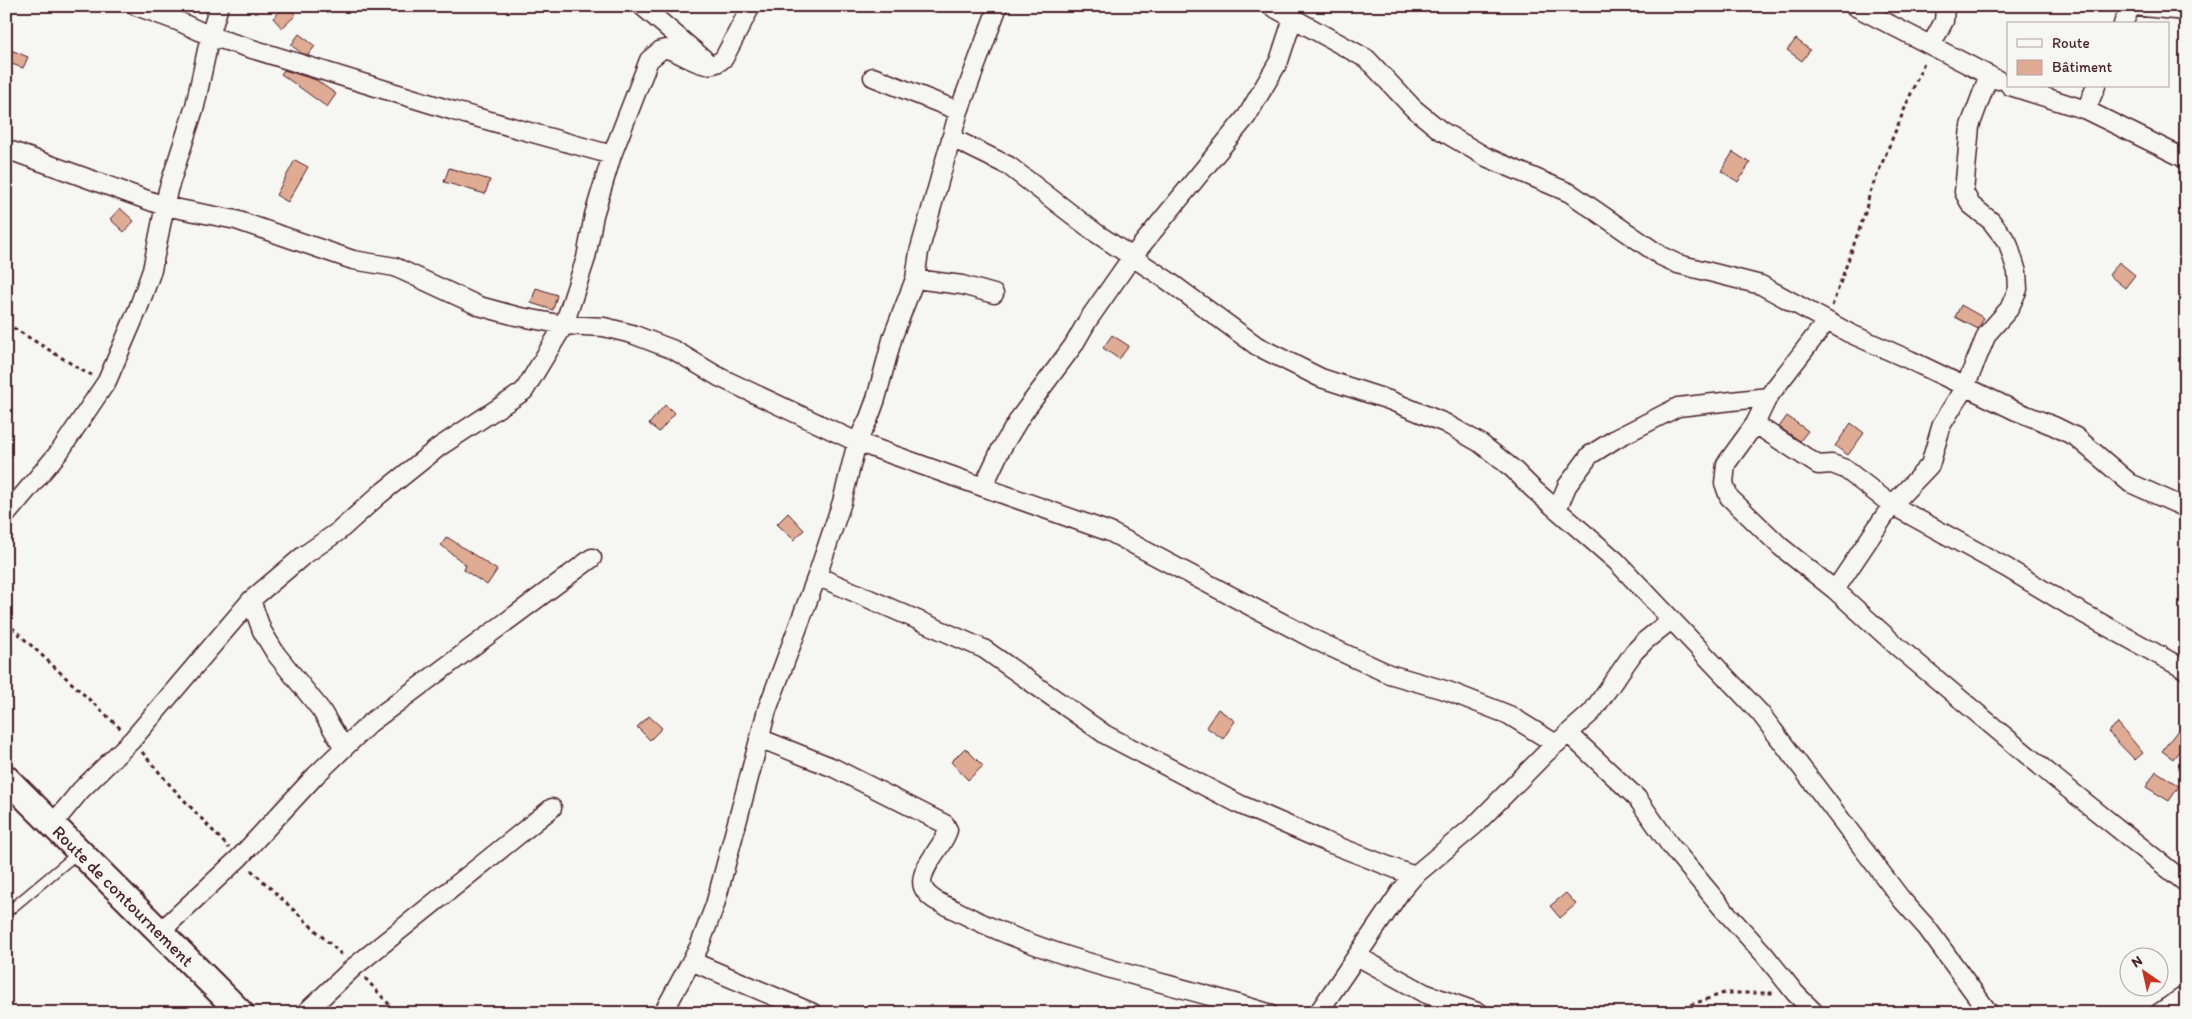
<svg xmlns="http://www.w3.org/2000/svg" width="2192" height="1019" font-family="Itim,sans-serif">
  <rect width="100%" height="100%" fill="#f6f6f2"/>
  <filter id="ink" filterUnits="userSpaceOnUse"><feTurbulence type="fractalNoise" baseFrequency=".02" numOctaves="2"/><feDisplacementMap in="SourceGraphic" scale="10" xChannelSelector="R" yChannelSelector="G"/><feConvolveMatrix kernelMatrix="1 2 1 2 8 2 1 2 1" color-interpolation-filters="sRGB"/></filter>
  <g filter="url(#ink)">
    <path fill="#dfab93" stroke="#4a1f2b" d="M286,6L296,15L282,28L273,18Z
      M299,34L315,46L308,55L301,53L291,45Z
      M1796,39L1810,50L1802,61L1787,50Z
      M6,48L28,57L23,68L6,62Z
      M284,70L316,80L336,94L327,107L281,74Z
      M1733,152L1750,163L1738,182L1721,171Z
      M295,160L308,167L288,202L276,195Z
      M449,168L490,180L485,194L444,182Z
      M120,208L134,221L124,232L110,219Z
      M2119,262L2135,275L2125,288L2109,275Z
      M536,288L557,295L553,310L531,303Z
      M1961,305L1984,318L1978,329L1955,317Z
      M1112,335L1129,346L1119,359L1103,348Z
      M665,405L675,413L659,432L649,424Z
      M1787,416L1808,431L1800,441L1779,427Z
      M1851,423L1864,433L1848,455L1835,446Z
      M788,513L804,530L794,540L777,524Z
      M447,537L497,570L487,585L464,570L466,565L441,545Z
      M1218,709L1235,721L1223,739L1206,727Z
      M649,716L662,728L650,740L637,727Z
      M2118,723L2143,753L2135,760L2108,732Z
      M2178,730L2186,736V742L2173,759L2162,751Z
      M965,748L983,766L968,780L951,762Z
      M2156,771L2179,786L2169,801L2146,787Z
      M1566,893L1576,904L1560,918L1550,906Z"/>
    <g fill="none" stroke-linecap="round" stroke-linejoin="round">
      <g stroke="#4a1f2b" stroke-width="12">
        <path id="lane" d="M6,913L79,852"/>
      </g>
      <g stroke="#4a1f2b" stroke-width="21">
        <path id="street" d="M136,6L180,22L210,36L219,6
          M642,6L704,59
          M1271,6L1367,59L1413,108L1440,130L1486,157L1570,193L1661,256L1678,264L1761,285L1849,333L1910,360L2016,411L2054,426L2076,437L2130,483L2186,508
          M1854,6L1998,80
          M2133,6L2186,11
          M2123,24L2131,6
          M1931,45L1944,21L1945,6
          M873,77L959,111
          M2010,86L2086,110L2186,159
          M2086,110L2096,86
          M952,138L1009,166L1096,233L1167,280L1257,346L1321,378L1389,400L1445,423L1480,443L1513,469L1532,488L1616,561L1760,713L1902,900L1927,928L1989,1013
          M6,149L164,206L236,220L353,260L395,267L479,306L516,316L564,325L604,327L632,334L674,350L719,377L857,442L983,487L1001,449L1021,416L1073,346L1088,320L1132,257L1247,116L1279,61L1293,18
          M915,279L962,285L994,294
          M1768,397L1755,424L1726,464L1724,483L1729,497L1781,547L1835,590L1898,647L2056,779L2186,883
          M1755,424L1818,465L1832,464L1845,469L1892,505L2007,568L2070,606L2186,670
          M983,487L1110,532L1313,639L1389,674L1448,691L1509,715L1556,744
          M1557,510L1567,486L1590,455L1617,438L1678,407L1768,397L1826,322
          M6,515L60,451L107,381L138,309L152,270L168,190L195,106L210,36L454,111L612,155
          M817,576L984,649L1106,735L1241,805L1324,841L1414,876
          M1835,590L1892,505L1930,465L1942,424L1966,385L1987,334L2009,309L2018,289L2017,272L2008,243L1991,221L1971,205L1964,192L1970,126L1989,75
          M251,600L262,631L276,654L321,710L344,748
          M1568,733L1637,798L1670,845L1724,910L1764,954L1795,993L1815,1013
          M759,738L834,768L945,824L948,830C944,846 917,870 923,887C928,900 946,905 957,911C1055,962 1163,980 1268,1013
          M52,825L81,790L132,740L251,600L303,556L339,531L379,495L439,447L524,391L564,325L586,258L594,215L612,155L649,60L661,50L666,49C686,53 705,76 724,58L751,6
          M160,932L239,858L316,775L370,723L592,558
          M1357,956L1424,993L1480,1013
          M691,961L813,1013
          M305,1013L354,967L552,808
          M663,1013L699,947L715,905L767,710L817,576L842,502L857,442L869,418L876,399L893,336L915,279L919,252L959,111L998,6
          M1318,1013L1401,891L1414,876L1475,825L1546,753L1592,712L1634,652L1646,640L1671,620
          M2159,1013L2186,995"/>
      </g>
      <g stroke="#4a1f2b" stroke-width="29">
        <path id="secondary" d="M6,778L241,1013"/>
      </g>
      <path stroke="#4a1f2b" stroke-width="3" stroke-dasharray="4 4" stroke-linecap="butt" d="M1832,306L1865,213L1870,192L1925,60
        M6,325L12,327L83,371L92,375
        M6,622L121,729
        M142,752L170,785L229,848
        M251,870L343,956
        M365,978L397,1013
        M1668,1013L1724,993H1774"/>
      <use href="#lane" stroke="#f6f6f2" stroke-width="9"/>
      <use href="#street" stroke="#f6f6f2" stroke-width="18"/>
      <use href="#secondary" stroke="#f6f6f2" stroke-width="25"/>
    </g>
  </g>
  <g text-anchor="middle" dominant-baseline="central" stroke-width="4" stroke-linejoin="round" paint-order="stroke">
    <g font-size="18" fill="#4a1f2b" stroke="#f6f6f2">
      <text transform="translate(123 896) rotate(45)">Route de contournement</text>
    </g>
  </g>
  <rect width="2192" height="1019" fill="none" stroke="#f6f6f2" stroke-width="25"/>
  <rect x="12" y="12" width="2167" height="994" fill="none" stroke="#4a1f2b" stroke-width="2" filter="url(#ink)"/>
  <rect x="2007" y="22" width="162" height="65" fill="#f6f6f2" stroke="#b1a0a2"/>
  <rect x="2017" y="39" width="25" height="8" fill="#f6f6f2" stroke="#b1a0a2"/>
  <text x="2052" y="48" font-size="15" fill="#4a1f2b">Route</text>
  <rect x="2017" y="60" width="25" height="15" fill="#dfab93" stroke="#b1a0a2"/>
  <text x="2052" y="72" font-size="15" fill="#4a1f2b">Bâtiment</text>
  <g transform="translate(2144 972) rotate(326)"><circle r="24" fill="#f6f6f2" stroke="#b1a0a2"/>
  <path d="M0-4L9 19L0 12L-9 19Z" fill="#c8321e"/>
  <text y="-8" font-size="14" font-weight="bold" text-anchor="middle" fill="#4a1f2b">N</text>
  </g>
</svg>
